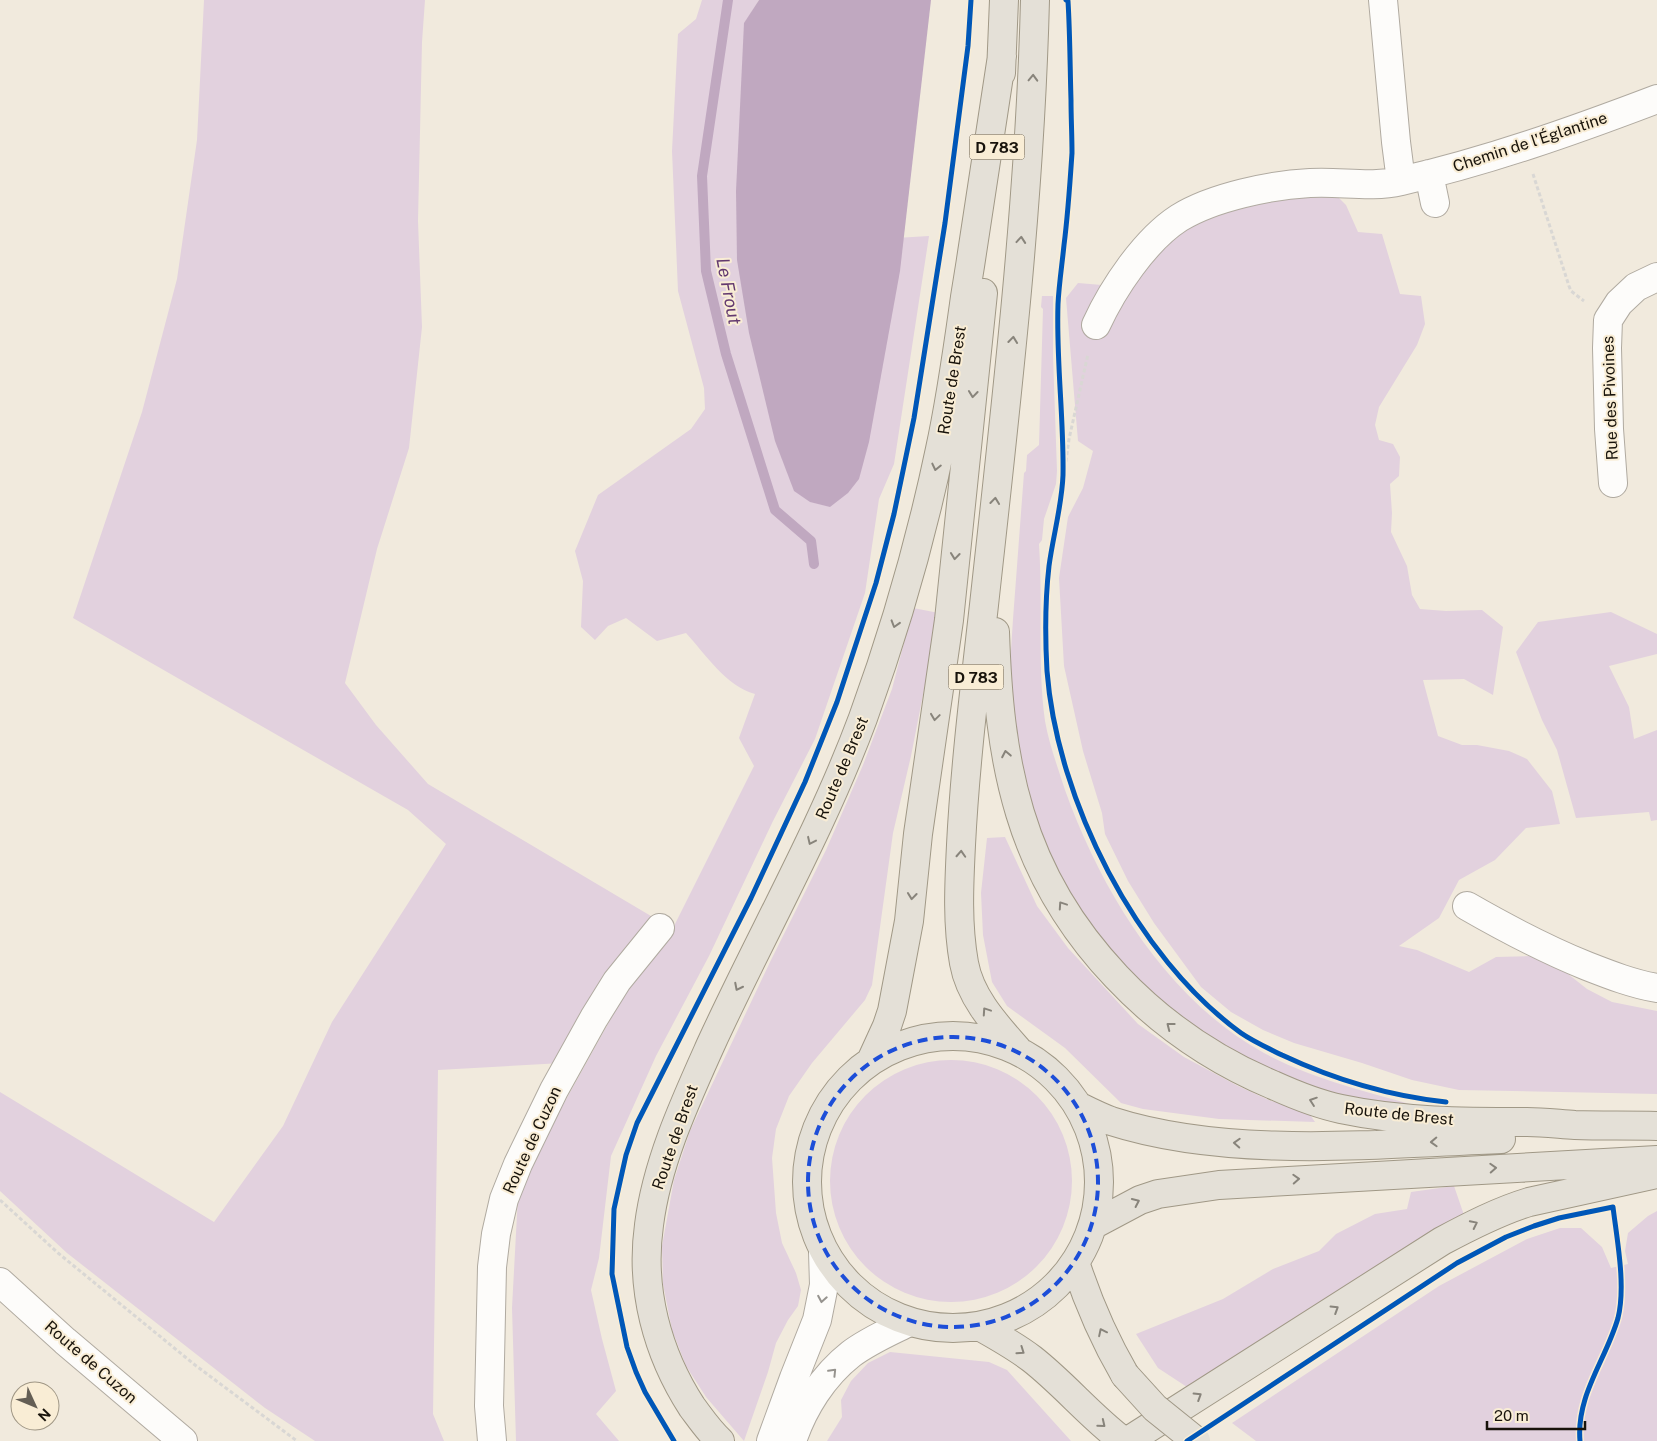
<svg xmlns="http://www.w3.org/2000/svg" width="1657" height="1441" font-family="'Public Sans',sans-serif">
  <rect width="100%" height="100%" fill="#f1eadd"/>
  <path fill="#e2d1de" d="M204,0H425L422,42L418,221L422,327L409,448L377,549L345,683L376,725L428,784L656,919L562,1063L438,1070L433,1414L444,1441H315L265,1408L67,1253L0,1191V1092L214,1222L283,1126L332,1022L446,844L408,810L73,618L142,412L177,279L197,140Z
    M702,0H759L744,24L896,238L929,236L894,464L879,499L865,593L815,739L773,821L709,956L656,1056L611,1156L599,1258L591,1290L602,1339L616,1391L596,1414L619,1441H516L512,1308L518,1196L538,1150L624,995L666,942L754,766L739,738L755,694C726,686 706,655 686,633L657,641L626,618L608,626L595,640L581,627L583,581L575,551L598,495L691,429L705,409L704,388L678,291L672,151L678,34L696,19Z
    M1332,191L1346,205L1358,232L1382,234L1400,294L1421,296L1425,324L1417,345L1379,407L1375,425L1379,440L1393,444L1400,457L1399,476L1390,484L1392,513L1391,532L1407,566L1412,595L1420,609L1446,611L1482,610L1503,627L1493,695L1464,679L1423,680L1438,736L1462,745H1477L1509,751L1527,759L1552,791L1560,824L1526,828L1495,860L1459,880L1439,918L1399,946L1417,950L1469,972L1496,957L1531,956L1563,970L1587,989L1612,1002L1657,1011V1094L1459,1090L1412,1080L1362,1063L1294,1043L1263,1030L1231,1012L1201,987L1154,923L1128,881L1105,834L1102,813L1083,751L1064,666L1059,578L1068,517L1083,488L1093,451L1078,441L1066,298L1078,283L1102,285L1160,241L1221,206Z
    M1042,296H1053V356L1057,471L1056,484L1044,519L1042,540L1039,544C1043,603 1037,662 1045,721C1049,744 1058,768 1065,790C1101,891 1167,1000 1264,1053C1312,1079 1368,1092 1421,1107L1389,1106L1314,1089L1217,1048L1131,979L1077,913L1028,808L1011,711L1010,666L1013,619L1024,473L1026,471L1027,455L1039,445L1043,309L1041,307Z
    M913,608L939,613L911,756L893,833L872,985L865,1000L812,1063L789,1096L776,1129L772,1158L776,1213L782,1243L796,1273L801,1290L798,1306L788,1320L776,1343L768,1372L744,1441L706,1397L686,1366L672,1330L663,1284L662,1246L674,1180L690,1131L771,960L826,850L863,765L892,689Z
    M1611,612L1657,634V654L1609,666L1629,707L1634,739L1657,730V820L1651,821L1649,812L1576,818L1557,750L1542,720L1516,652L1538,622Z
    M1005,837L1037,906L1068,948L1138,1024L1184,1057L1238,1086L1271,1101L1306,1109L1315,1122L1219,1119L1143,1109L1121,1103L1065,1048L1007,1006L992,982L983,935L981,893L987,838Z
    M830 1181a121 121 0 1 1 242 0a121 121 0 1 1-242 0Z
    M1454,1186L1464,1215L1227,1363L1187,1387L1158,1368L1136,1334L1223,1299L1273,1269L1319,1251L1336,1234L1375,1214L1407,1209L1411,1192Z
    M1657,1211V1441H1256L1232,1423L1439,1286L1527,1239L1560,1228H1581L1602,1247L1611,1268L1628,1264L1625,1251L1628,1233L1648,1216Z
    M890,1352L989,1362L1007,1370L1071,1441H827L842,1417L841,1400L851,1381L868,1363Z"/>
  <path fill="#c0a8c0" d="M759,0H931L900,271L869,442L859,479L848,493L830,507L810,502L794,491L775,441L749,333L737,260L736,191L744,23Z"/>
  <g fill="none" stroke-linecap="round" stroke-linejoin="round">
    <path stroke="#c0a8c0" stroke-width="10" d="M728,0L702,176L706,271L726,354L775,510L811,541L814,564"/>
    <g stroke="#b0aaa0" stroke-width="30">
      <path id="minor" d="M1383,0L1396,142L1401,181
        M1429,174L1435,203
        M1096,325C1113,288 1145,240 1179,218C1213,197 1271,185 1310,183C1341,181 1370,188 1401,181C1488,161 1573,131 1657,99
        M1613,483L1609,429L1607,348L1608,320L1619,303L1636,287L1657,277
        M1467,906C1507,929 1545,949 1587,966C1610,975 1633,984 1657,988
        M0,1282L65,1341L183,1441
        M492,1441L489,1406L492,1267L496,1234L504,1199L518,1164L554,1090L594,1018L617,981L660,928
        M771,1441L794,1378L817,1320L824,1285L823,1251
        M792,1441C803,1408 823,1376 851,1354C868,1341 889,1332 909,1322"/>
    </g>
    <g stroke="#a09886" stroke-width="30">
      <path id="major" d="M1001,73L1004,0
        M995,632C997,693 1002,754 1020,813C1057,936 1156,1036 1273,1085C1295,1095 1317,1104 1341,1109C1402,1122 1466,1122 1527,1122C1543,1122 1559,1124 1575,1125C1603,1126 1630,1125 1657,1126
        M807 1182a146 146 0 1 1 292 0a146 146 0 1 1-292 0Z
        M1017,1049C995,1024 970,997 964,963C957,924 959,885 961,845C965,765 975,685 984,605C1006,404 1030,202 1035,0
        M871,1061L887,1026L892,1011L909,921L918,834L949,620L983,293
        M1080,1107C1090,1112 1100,1117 1111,1121C1229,1159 1377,1144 1501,1139
        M1093,1225L1140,1200L1158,1194L1219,1185L1657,1160
        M1075,1262C1088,1302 1104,1339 1125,1375
        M979,1326C997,1336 1015,1346 1032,1359C1064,1384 1090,1416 1123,1441
        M720,1441C709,1431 701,1419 692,1407C657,1353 640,1289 649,1225C657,1162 685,1102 711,1044C761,935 821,831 863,718C895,630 921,540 940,449C951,399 958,347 965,297C978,217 990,137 1002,56
        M1128,1441L1442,1241C1470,1226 1499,1211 1529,1202L1657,1174"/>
    </g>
    <path stroke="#d9d7d4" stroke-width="3" stroke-dasharray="4 2.5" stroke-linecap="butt" d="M1068,5L1071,62L1072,151L1064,244L1059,282L1058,327L1063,478L1049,567L1046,614L1048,674L1053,718L1062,756L1084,822L1107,869L1132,911L1147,935L1173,969L1202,999L1242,1033
      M956,139L968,46L971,0
      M1533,174L1569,286L1571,291L1584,301
      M1065,468L1069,439L1088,354
      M0,1200L58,1253L195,1365L297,1441
      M617,1298C605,1241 614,1177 637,1124C643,1111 650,1098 657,1086
      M624,1336C634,1374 653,1408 674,1441
      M1580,1441C1576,1395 1606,1360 1618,1318C1626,1287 1618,1246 1614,1215"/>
    <use href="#minor" stroke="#fdfcfa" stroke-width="28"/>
    <use href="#major" stroke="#e4e0d7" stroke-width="28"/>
    <g stroke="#a09886" stroke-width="30" stroke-linecap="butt">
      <path id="major-bridge" d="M1125,1375L1155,1408L1196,1441"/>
    </g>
    <use href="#major-bridge" stroke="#e4e0d7" stroke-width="28"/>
    <g stroke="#f9edd5" stroke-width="8">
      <path id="cycleway" d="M1066,0L1068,1C1070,34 1070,67 1071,100C1071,118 1072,135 1072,153C1070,183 1068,214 1064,245C1062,265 1059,284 1058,304C1056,361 1064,418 1063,475C1062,505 1053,536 1049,566C1045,601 1045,636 1047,671C1057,800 1136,957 1241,1033C1254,1042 1268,1048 1282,1055C1333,1079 1390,1096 1446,1102
        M674,1441L645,1392L636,1372L627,1347L612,1274L614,1209L626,1155L637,1123L751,898L805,782L837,702L876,583L894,514L914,418L945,223L968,46L971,0
        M1187,1441L1457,1263L1506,1237L1534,1226L1559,1218L1613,1207C1617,1240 1626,1286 1618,1318C1606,1360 1576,1395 1580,1441"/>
    </g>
    <use href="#cycleway" stroke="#0057b8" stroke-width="5"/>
  </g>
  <defs><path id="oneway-chevron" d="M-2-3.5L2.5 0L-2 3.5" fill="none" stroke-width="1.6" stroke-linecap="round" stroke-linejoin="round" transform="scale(1.25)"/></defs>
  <g stroke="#88847b">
    <use href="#oneway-chevron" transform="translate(1033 78) rotate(-88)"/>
    <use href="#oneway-chevron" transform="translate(1021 240) rotate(-85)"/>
    <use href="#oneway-chevron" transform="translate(1013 340) rotate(-84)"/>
    <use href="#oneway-chevron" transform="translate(973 394) rotate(96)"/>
    <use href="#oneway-chevron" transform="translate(936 467) rotate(103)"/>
    <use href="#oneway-chevron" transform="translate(995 501) rotate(-84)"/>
    <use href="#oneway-chevron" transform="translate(955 556) rotate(96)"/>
    <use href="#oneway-chevron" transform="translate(895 624) rotate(107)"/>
    <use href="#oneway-chevron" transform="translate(935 717) rotate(98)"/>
    <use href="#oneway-chevron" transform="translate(1006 754) rotate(-101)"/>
    <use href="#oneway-chevron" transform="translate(811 841) rotate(115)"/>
    <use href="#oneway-chevron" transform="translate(961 854) rotate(-87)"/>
    <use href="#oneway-chevron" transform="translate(912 896) rotate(96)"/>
    <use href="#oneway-chevron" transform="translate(1062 905) rotate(-124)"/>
    <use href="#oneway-chevron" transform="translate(738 987) rotate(117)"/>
    <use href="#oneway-chevron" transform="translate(986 1011) rotate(-124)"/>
    <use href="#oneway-chevron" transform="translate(1170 1026) rotate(-142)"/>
    <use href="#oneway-chevron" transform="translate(1313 1101) rotate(-161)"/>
    <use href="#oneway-chevron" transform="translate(1434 1142) rotate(178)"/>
    <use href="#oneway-chevron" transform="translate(1237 1143) rotate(-177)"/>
    <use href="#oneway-chevron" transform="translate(1493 1168) rotate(-3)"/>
    <use href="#oneway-chevron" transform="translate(1296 1179) rotate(-3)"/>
    <use href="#oneway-chevron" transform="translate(1136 1202) rotate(-25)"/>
    <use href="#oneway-chevron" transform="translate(1474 1224) rotate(-26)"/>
    <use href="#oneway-chevron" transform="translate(1335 1309) rotate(-32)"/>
    <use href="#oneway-chevron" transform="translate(1102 1332) rotate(-116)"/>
    <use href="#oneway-chevron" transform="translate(1021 1351) rotate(35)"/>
    <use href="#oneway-chevron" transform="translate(1198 1396) rotate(-32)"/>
    <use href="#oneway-chevron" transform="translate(1102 1424) rotate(39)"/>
  </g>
  <g stroke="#96938e">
    <use href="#oneway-chevron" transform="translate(822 1299) rotate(100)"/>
    <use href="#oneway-chevron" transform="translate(833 1372) rotate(-46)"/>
  </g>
  <path fill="none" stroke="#1d4ed8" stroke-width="4" stroke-dasharray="10 6" stroke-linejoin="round" d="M808 1182a145 145 0 1 1 290 0a145 145 0 1 1-290 0Z"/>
  <g text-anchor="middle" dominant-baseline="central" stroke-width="4" stroke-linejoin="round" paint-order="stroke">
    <g fill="#f9edd5" stroke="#5c5448" stroke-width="1">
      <rect x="969.5" y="134.5" width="55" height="25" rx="4"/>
      <rect x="948.5" y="664.5" width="55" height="25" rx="4"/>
    </g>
    <g font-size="15" font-weight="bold" fill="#18130b">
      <text x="997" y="147">D 783</text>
      <text x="976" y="677">D 783</text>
    </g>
    <g font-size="16" fill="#18130b" stroke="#f9edd5">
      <text transform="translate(1530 142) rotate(-18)">Chemin de l'Églantine</text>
      <text transform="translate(952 380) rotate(-81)">Route de Brest</text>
      <text transform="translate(1610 398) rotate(-92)">Rue des Pivoines</text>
      <text transform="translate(842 768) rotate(-67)">Route de Brest</text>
      <text transform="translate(1399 1114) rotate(6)">Route de Brest</text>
      <text transform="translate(675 1137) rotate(-71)">Route de Brest</text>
      <text transform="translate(532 1140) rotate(-65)">Route de Cuzon</text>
      <text transform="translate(91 1362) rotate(41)">Route de Cuzon</text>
    </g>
    <g font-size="18" font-style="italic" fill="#63396f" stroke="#f9edd5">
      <text transform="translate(729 291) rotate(79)">Le Frout</text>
    </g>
  </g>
  <g transform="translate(35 1406) rotate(134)"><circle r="24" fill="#f9edd5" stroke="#9f9684"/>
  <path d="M0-4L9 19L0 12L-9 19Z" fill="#645e54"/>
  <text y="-8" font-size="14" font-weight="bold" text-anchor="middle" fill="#18130b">N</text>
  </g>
  <path d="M1487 1421v8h98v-8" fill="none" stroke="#18130b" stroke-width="2.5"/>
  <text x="1494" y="1421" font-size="15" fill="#18130b" stroke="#f9edd5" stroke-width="4" paint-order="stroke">20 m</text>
</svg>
